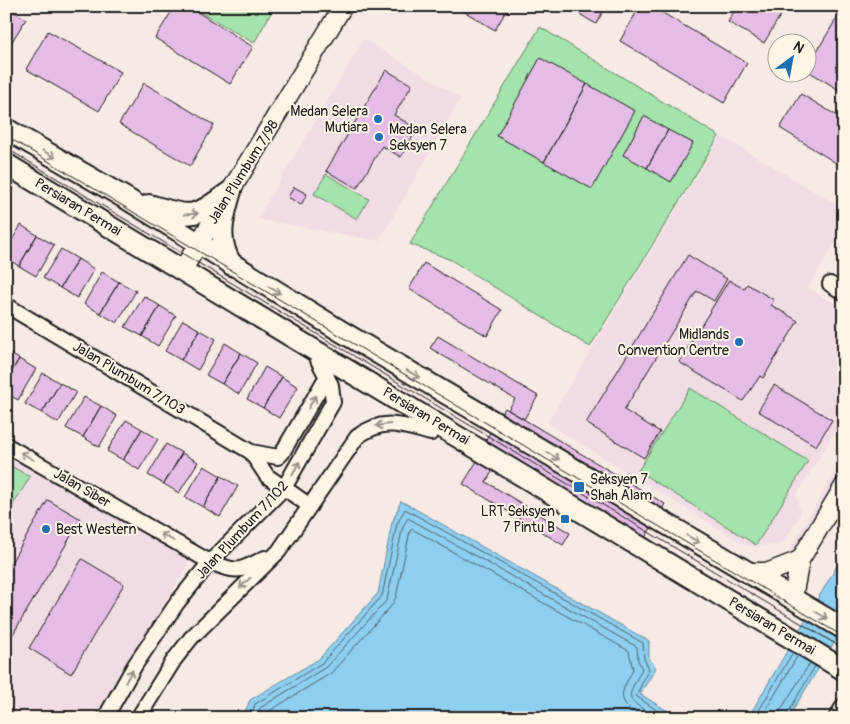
<svg xmlns="http://www.w3.org/2000/svg" width="850" height="724" font-family="Pangolin,sans-serif">
  <rect width="100%" height="100%" fill="#f7eae5"/>
  <filter id="ink" filterUnits="userSpaceOnUse"><feTurbulence type="fractalNoise" baseFrequency=".02" numOctaves="2"/><feDisplacementMap in="SourceGraphic" scale="10" xChannelSelector="R" yChannelSelector="G"/><feConvolveMatrix kernelMatrix="1 2 1 2 8 2 1 2 1" color-interpolation-filters="sRGB"/></filter>
  <g filter="url(#ink)">
    <path fill="#f1dce5" d="M364,39L461,98L379,241L257,219Z
      M721,136L844,209V228L808,288L844,310V417L796,496L801,513L785,541L777,545L747,546L547,423Z
      M6,452L191,560L96,718H6Z
      M844,457V505L810,563L789,551Z"/>
    <path fill="#a4e3ab" stroke="#608064" d="M190,6H275L254,43Z
      M540,27L719,136L590,347L451,260L410,244Z
      M326,174L369,199L357,219L314,194Z
      M690,388L808,461L756,545L638,471Z
      M6,463L30,477L6,516Z"/>
    <path fill="#8eceef" stroke="#60879b" d="M401,501L649,641V658L656,668L640,694L679,718H246L245,712L250,700L319,659L378,593L392,523Z
      M844,554V627L788,718H743L752,711Z"/>
    <g fill="none" stroke-linecap="round" stroke-linejoin="round">
      <path stroke="#4a6370" stroke-width="1" d="M250,718L255,704L322,663L382,596L397,524L405,509L643,643L644,659L649,669L636,696L668,718
        M257,718L260,708L326,667L387,600L403,526L408,518L637,647L638,660L642,669C624,702 626,698 657,718
        M264,718L266,713L331,673L392,605L396,597L410,531L412,529L629,651L633,670C619,695 616,701 642,718
        M752,718L757,714L793,652
        M761,718L798,655
        M778,718L780,711L810,663
        M785,718L815,666"/>
    </g>
    <path fill="#e4bde6" stroke="#1c1c1c" d="M175,6H188L253,47L230,84L155,38Z
      M455,6H509L495,30Z
      M566,6H606L596,24Z
      M640,6H651L747,63L724,103L620,41Z
      M737,6H786L764,43L728,22Z
      M844,6V85L841,91L808,71V66Z
      M6,7L26,19L6,51Z
      M48,31L121,72L99,111L26,69Z
      M540,58L587,84L544,162L497,136Z
      M386,70L412,85L394,115L417,129L401,157L382,146L357,188L326,171Z
      M144,83L214,125L190,166L119,124Z
      M587,84L635,111L592,189L544,162Z
      M801,94L844,120V168L780,128Z
      M644,116L668,130L647,168L623,155Z
      M668,130L693,143L671,182L647,168Z
      M294,187L307,194L301,205L288,197Z
      M21,225L37,235L19,266L6,258V250Z
      M37,235L54,245L36,276L19,266Z
      M61,249L78,259L60,288L43,278Z
      M688,255L727,279L714,301L697,291L624,410L660,432L644,458L586,423Z
      M78,259L94,269L77,298L60,288Z
      M424,263L502,310L487,336L409,289Z
      M102,272L119,282L100,313L84,304Z
      M729,280L744,289L747,284L774,300L771,305L798,321L763,378L760,376L743,401L679,362Z
      M119,282L136,291L117,323L100,313Z
      M144,296L160,306L142,336L125,327Z
      M160,306L176,316L158,346L142,336Z
      M183,320L200,330L181,360L165,351Z
      M200,330L216,339L198,370L181,360Z
      M438,336L538,396L524,419L508,410L515,399L430,348Z
      M225,343L241,353L222,384L206,375Z
      M6,351L19,359L6,381Z
      M241,353L257,363L239,394L222,384Z
      M19,359L36,369L18,400L6,393V381Z
      M265,367L282,377L263,408L247,399Z
      M43,373L60,383L42,413L25,404Z
      M282,377L298,387L279,418L263,408Z
      M60,383L76,392L58,423L42,413Z
      M774,385L832,420L816,446L758,411Z
      M84,397L101,406L83,437L66,428Z
      M101,406L117,416L99,447L83,437Z
      M505,408L665,504L635,555L474,459Z
      M126,420L142,429L123,460L107,451Z
      M142,429L158,439L139,470L123,460Z
      M166,444L182,453L164,484L148,475Z
      M182,453L198,462L179,493L164,484Z
      M477,461L493,470L486,482L570,533L563,545L463,484Z
      M204,466L221,476L203,507L185,497Z
      M221,476L238,486L220,517L203,507Z
      M48,500L81,519L6,646V571Z
      M82,559L124,584L71,674L29,648Z"/>
    <g fill="none" stroke-linecap="round" stroke-linejoin="round">
      <g stroke="#1c1c1c" stroke-width="18">
        <path id="minor" d="M830,284L844,293
          M6,305L251,452L278,457L282,453L327,376
          M6,445L210,562C238,573 238,572 265,558
          M251,452L267,476L310,506
          M105,718L135,665L177,603L210,562L284,488L333,402L331,385L318,360
          M138,718L174,660L191,638L279,551L357,437C383,417 401,425 431,433
          M836,718L844,705"/>
      </g>
      <g stroke="#1c1c1c" stroke-width="21">
        <path id="tertiary" d="M188,261L343,6
          M748,572H769L800,560
          M793,597L800,560L844,486"/>
      </g>
      <g stroke="#1c1c1c" stroke-width="24">
        <path id="secondary" d="M6,129L127,199L339,330L844,629
          M6,164L844,670
          M231,191C223,218 216,240 232,265
          M149,205C194,218 192,219 231,191"/>
      </g>
      <use href="#minor" stroke="#fcf5e5" stroke-width="14"/>
      <use href="#tertiary" stroke="#fcf5e5" stroke-width="18"/>
      <use href="#secondary" stroke="#fcf5e5" stroke-width="20"/>
      <path stroke="#1c1c1c" stroke-width="1" d="M6,136L844,637
        M6,148L844,649"/>
    </g>
    <defs><path id="oneway-shaft" d="M-6 0H5M1.5-3L5.5 0L1.5 3" fill="none" stroke-width="1.6" stroke-linecap="round" stroke-linejoin="round" transform="scale(1.25)"/></defs>
    <g stroke="#97938b">
      <use href="#oneway-shaft" transform="translate(49 154) rotate(30)"/>
      <use href="#oneway-shaft" transform="translate(191 214) rotate(-6)"/>
      <use href="#oneway-shaft" transform="translate(274 290) rotate(31)"/>
      <use href="#oneway-shaft" transform="translate(413 374) rotate(31)"/>
      <use href="#oneway-shaft" transform="translate(312 402) rotate(-60)"/>
      <use href="#oneway-shaft" transform="translate(383 425) rotate(173)"/>
      <use href="#oneway-shaft" transform="translate(27 456) rotate(-150)"/>
      <use href="#oneway-shaft" transform="translate(553 456) rotate(31)"/>
      <use href="#oneway-shaft" transform="translate(296 468) rotate(-60)"/>
      <use href="#oneway-shaft" transform="translate(167 537) rotate(-150)"/>
      <use href="#oneway-shaft" transform="translate(693 539) rotate(31)"/>
      <use href="#oneway-shaft" transform="translate(245 583) rotate(136)"/>
      <use href="#oneway-shaft" transform="translate(821 615) rotate(32)"/>
      <use href="#oneway-shaft" transform="translate(129 676) rotate(-60)"/>
    </g>
  </g>
  <g fill="#1f6fb2" stroke="#fcf5e5" stroke-width="2">
    <circle cx="378" cy="119" r="5"/>
    <circle cx="379" cy="137" r="5"/>
    <circle cx="739" cy="342" r="5"/>
    <rect x="573" y="481" width="12" height="12" rx="2.5"/>
    <rect x="560" y="514" width="10" height="10" rx="2.5"/>
    <circle cx="46" cy="529" r="5"/>
  </g>
  <g text-anchor="middle" dominant-baseline="central" stroke-width="4" stroke-linejoin="round" paint-order="stroke">
    <g font-size="14" fill="#1c1c1c" stroke="#fcf5e5" text-anchor="end">
      <text x="368" y="111">Medan Selera<tspan x="368" dy="16">Mutiara</tspan></text>
      <text x="389" y="129" text-anchor="start">Medan Selera<tspan x="389" dy="16">Seksyen 7</tspan></text>
      <text x="729" y="334">Midlands<tspan x="729" dy="16">Convention Centre</tspan></text>
      <text x="590" y="479" text-anchor="start">Seksyen 7<tspan x="590" dy="16">Shah Alam</tspan></text>
      <text x="555" y="511">LRT Seksyen<tspan x="555" dy="16">7 Pintu B</tspan></text>
      <text x="56" y="529" text-anchor="start">Best Western</text>
    </g>
    <g font-size="14" fill="#1c1c1c" stroke="#fcf5e5">
      <text transform="translate(243 172) rotate(-58)">Jalan Plumbum 7/98</text>
      <text transform="translate(78 207) rotate(31)">Persiaran Permai</text>
      <text transform="translate(129 378) rotate(31)">Jalan Plumbum 7/103</text>
      <text transform="translate(426 416) rotate(31)">Persiaran Permai</text>
      <text transform="translate(82 488) rotate(30)">Jalan Siber</text>
      <text transform="translate(242 530) rotate(-47)">Jalan Plumbum 7/102</text>
      <text transform="translate(772 626) rotate(31)">Persiaran Permai</text>
    </g>
  </g>
  <rect width="850" height="724" fill="none" stroke="#fcf5e5" stroke-width="25"/>
  <rect x="12" y="12" width="825" height="699" fill="none" stroke="#1c1c1c" stroke-width="2" filter="url(#ink)"/>
  <g transform="translate(792 58) rotate(32)"><circle r="24" fill="#fcf5e5" stroke="#a29e95"/>
  <path d="M0-4L9 19L0 12L-9 19Z" fill="#1f6fb2"/>
  <text y="-8" font-size="14" font-weight="bold" text-anchor="middle" fill="#1c1c1c">N</text>
  </g>
</svg>
